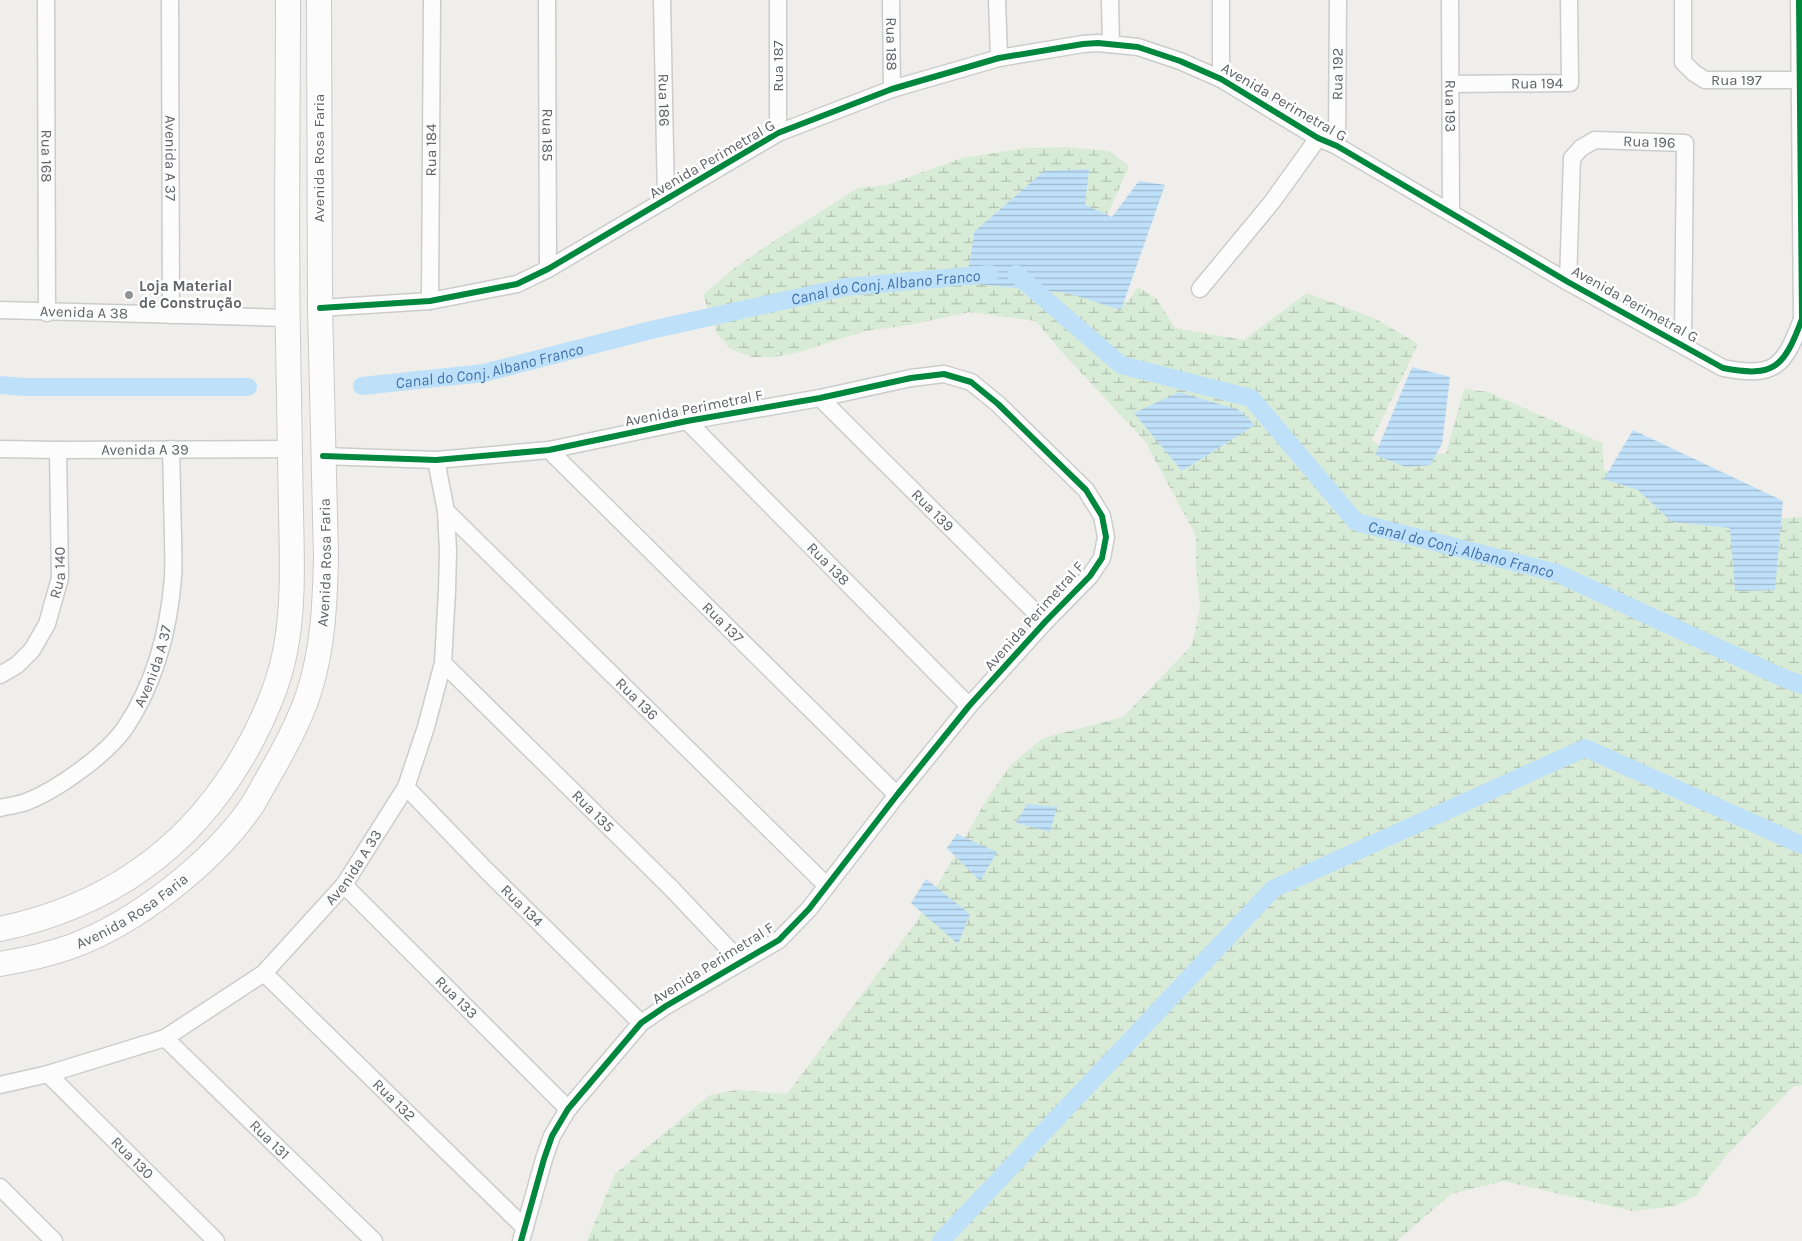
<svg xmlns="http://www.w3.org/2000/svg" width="1802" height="1241" font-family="Karla,sans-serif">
  <defs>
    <pattern id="wetland-marsh" width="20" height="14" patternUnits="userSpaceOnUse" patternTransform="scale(1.25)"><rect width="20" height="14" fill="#d8ebd6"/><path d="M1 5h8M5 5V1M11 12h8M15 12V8" fill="none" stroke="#b2c2b1"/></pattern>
    <pattern id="water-rules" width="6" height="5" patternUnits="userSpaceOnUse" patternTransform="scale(1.25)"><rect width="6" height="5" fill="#bfe0f9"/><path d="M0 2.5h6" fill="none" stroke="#9eb9cd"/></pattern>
  </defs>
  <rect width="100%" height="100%" fill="#efeeea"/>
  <path fill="url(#wetland-marsh)" d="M1068,147L1109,151L1129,166L1087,261L1096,295L1127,302L1138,287L1156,298L1175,328L1244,340L1307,293L1376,319L1418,344L1372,440L1396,460L1446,453L1464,389L1488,392L1602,443L1604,470L1739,521L1802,517V1085L1794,1086L1727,1155L1712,1173L1697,1195L1675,1206L1632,1211L1504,1181L1451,1194L1397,1241H587L615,1174L710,1095L737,1090L787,1094L915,924L987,799L1011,765L1043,738L1123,717L1192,645L1200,607L1196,567V536L1145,441L1059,349L1036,321L969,312L909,325L865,331L796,353L774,357H752L730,349L717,333L703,295L732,270L768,245L858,188L887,185L962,158L1026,148Z"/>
  <path fill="url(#water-rules)" d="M1089,169L1085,205L1112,217L1139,181L1165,185L1121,310L1067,293L965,283L971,255L974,232L1044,171Z
    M1412,367L1450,377L1442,444L1430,465L1406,467L1375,455Z
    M1179,392L1239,410L1255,425L1182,471L1134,413Z
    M1633,430L1783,501L1775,590L1735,591L1730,528L1672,522L1638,490L1604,479Z
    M1027,804L1057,807L1050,832L1016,823Z
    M957,834L997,852L980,881L947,848Z
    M926,879L970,914L958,944L911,903Z"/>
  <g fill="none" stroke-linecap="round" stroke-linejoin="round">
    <g stroke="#bfe0f9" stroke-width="18">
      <path id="s1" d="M1016,274L1121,365L1251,398L1356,522L1557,573L1781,677L1802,685"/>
      <path d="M0,385L24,387H248"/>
      <path id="s2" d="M362,386L484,373L651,330L846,287L990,274"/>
      <path d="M941,1241L1273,889L1585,748L1802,845"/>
    </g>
    <g stroke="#cbcccc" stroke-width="19">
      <g id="street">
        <path id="s3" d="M46,0L47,313"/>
        <path id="s4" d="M170,0L171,315"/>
        <path id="s5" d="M547,0L548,269"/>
        <path id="s6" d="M662,0L666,200"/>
        <path d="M778,0V133"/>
        <path id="s7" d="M891,0L892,89"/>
        <path d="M997,0L999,58"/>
        <path d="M1110,0L1111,44"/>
        <path d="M1221,0V79"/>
        <path id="s8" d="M1450,0L1451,213"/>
        <path id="s9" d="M1683,0V62L1694,73L1705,80H1799"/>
        <path id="s10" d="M1451,84L1570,83L1569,0"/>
        <path id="s11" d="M1337,146L1338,0"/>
        <path id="s12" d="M1568,282L1572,158L1581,148L1595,140L1685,143L1683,345"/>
        <path d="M1200,289L1272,202L1318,138"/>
        <path id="s13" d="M430,301L432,0"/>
        <path d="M320,308L430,301L517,284L548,269L778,133L892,89L999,58L1083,44L1098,43L1138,47L1180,61L1221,79L1318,138L1337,146L1568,282L1723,368C1775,378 1784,367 1802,319L1799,0"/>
        <path id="s14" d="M0,310L288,318"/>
        <path id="s15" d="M820,398L1045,622"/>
        <path id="s16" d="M687,421L969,706"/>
        <path id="s17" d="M0,449L58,450L290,449"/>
        <path id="s18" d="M549,450L897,795"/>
        <path d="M323,456L436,460L549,450L687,421L820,398L911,378L944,374L971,382L998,404L1086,490L1102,516L1106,537L1102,558L1090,576L1045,622L969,706L897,795L809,909L779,940L666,1006L641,1023L568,1109L552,1136L544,1159L521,1241"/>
        <path id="s19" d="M446,511L827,886"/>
        <path id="s20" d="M443,663L672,889L741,962"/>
        <path id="s21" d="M0,675L17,665L32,650L47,624L60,578L58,450"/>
        <path id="s22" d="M406,787L486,870L641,1023"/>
        <path id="s23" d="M0,808C8,806 17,805 26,802C57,790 106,755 125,728C155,683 169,630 173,577C174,564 173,549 173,536C172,507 172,478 171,449"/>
        <path id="s24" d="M344,885L568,1109"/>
        <path id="s25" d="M264,973L525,1228"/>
        <path id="s26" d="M165,1038L374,1241"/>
        <path id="s27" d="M48,1074L216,1241"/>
        <path id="s28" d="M0,1085L48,1074L165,1038L264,973L344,885L406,787L426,727L443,663L447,591L448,551L446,511L436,460"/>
        <path d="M0,1187L54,1241"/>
      </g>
    </g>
    <g stroke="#cacacb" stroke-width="26">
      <g id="secondary">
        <path d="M0,929C114,905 199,842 253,738C267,711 279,683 285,652C294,607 292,559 291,512C290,455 289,397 288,340C286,227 288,113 288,0"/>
        <path id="s29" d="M0,964C24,960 47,955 70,947C136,923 214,862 253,804C260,792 267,779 274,767C287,744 301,718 309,692C323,649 325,602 326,557L320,308L319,0"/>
      </g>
    </g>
    <use href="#street" stroke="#fdfcfc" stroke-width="16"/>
    <use href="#secondary" stroke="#fdfcfc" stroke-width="24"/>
    <g stroke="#fff" stroke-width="9">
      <path id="cycleway" d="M320,308L430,301L517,284L548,269L778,133L892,89L999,58L1083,44L1098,43L1138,47L1180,61L1221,79L1318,138L1337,146L1568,282L1723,368C1775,378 1784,367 1802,319L1799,0
        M323,456L436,460L549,450L687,421L820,398L911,378L944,374L971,382L998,404L1086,490L1102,516L1106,537L1102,558L1090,576L1045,622L969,706L897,795L809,909L779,940L666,1006L641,1023L568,1109L552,1136L544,1159L521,1241"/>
    </g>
    <use href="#cycleway" stroke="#00873e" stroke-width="6"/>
  </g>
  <circle fill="#919496" stroke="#fff" stroke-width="2" cx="129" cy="295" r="5"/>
  <g text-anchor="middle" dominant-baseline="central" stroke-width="5" stroke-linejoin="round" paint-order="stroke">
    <g font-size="15" fill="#5f6368" stroke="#fff">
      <text stroke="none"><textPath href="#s7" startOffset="44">Rua 188</textPath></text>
      <text transform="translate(778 66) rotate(-90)">Rua 187</text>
      <text stroke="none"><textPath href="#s11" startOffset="72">Rua 192</textPath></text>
      <text stroke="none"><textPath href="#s9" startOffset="122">Rua 197</textPath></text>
      <text stroke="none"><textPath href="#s10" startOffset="86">Rua 194</textPath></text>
      <text stroke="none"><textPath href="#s6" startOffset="100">Rua 186</textPath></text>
      <text transform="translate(1284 102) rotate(30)">Avenida Perimetral G</text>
      <text stroke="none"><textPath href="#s8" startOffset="106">Rua 193</textPath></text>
      <text stroke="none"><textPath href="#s5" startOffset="135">Rua 185</textPath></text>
      <text stroke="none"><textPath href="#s12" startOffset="208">Rua 196</textPath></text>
      <text stroke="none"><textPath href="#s13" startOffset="151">Rua 184</textPath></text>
      <text stroke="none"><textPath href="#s3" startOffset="156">Rua 168</textPath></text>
      <text stroke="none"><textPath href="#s4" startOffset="158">Avenida A 37</textPath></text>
      <text transform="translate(319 158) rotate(-90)">Avenida Rosa Faria</text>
      <text transform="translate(712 159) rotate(-30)">Avenida Perimetral G</text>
      <text transform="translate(1635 304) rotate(29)">Avenida Perimetral G</text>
      <text stroke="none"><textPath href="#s14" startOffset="84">Avenida A 38</textPath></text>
      <text transform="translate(694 408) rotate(-11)">Avenida Perimetral F</text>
      <text stroke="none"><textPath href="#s17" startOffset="145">Avenida A 39</textPath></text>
      <text stroke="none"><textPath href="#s15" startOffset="159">Rua 139</textPath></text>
      <text stroke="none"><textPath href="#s29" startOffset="564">Avenida Rosa Faria</textPath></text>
      <text stroke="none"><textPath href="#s16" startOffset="201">Rua 138</textPath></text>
      <text stroke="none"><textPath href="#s21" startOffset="124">Rua 140</textPath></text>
      <text transform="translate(1034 616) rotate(-48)">Avenida Perimetral F</text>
      <text stroke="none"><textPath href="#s18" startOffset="245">Rua 137</textPath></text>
      <text stroke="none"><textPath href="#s23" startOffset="220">Avenida A 37</textPath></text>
      <text stroke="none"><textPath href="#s19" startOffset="268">Rua 136</textPath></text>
      <text stroke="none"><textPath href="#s20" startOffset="211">Rua 135</textPath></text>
      <text stroke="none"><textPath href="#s28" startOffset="429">Avenida A 33</textPath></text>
      <text stroke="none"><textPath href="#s22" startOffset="166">Rua 134</textPath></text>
      <text stroke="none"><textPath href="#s29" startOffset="144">Avenida Rosa Faria</textPath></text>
      <text transform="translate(713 963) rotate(-32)">Avenida Perimetral F</text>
      <text stroke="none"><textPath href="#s24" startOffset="159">Rua 133</textPath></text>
      <text stroke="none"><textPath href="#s25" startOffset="182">Rua 132</textPath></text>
      <text stroke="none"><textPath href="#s26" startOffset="146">Rua 131</textPath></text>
      <text stroke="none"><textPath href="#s27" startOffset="119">Rua 130</textPath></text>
    </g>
    <g font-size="15" font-weight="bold" fill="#5f6368" stroke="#fff" text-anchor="start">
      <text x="139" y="286">Loja Material<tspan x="139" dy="17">de Construção</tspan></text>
    </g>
    <g font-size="16" font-style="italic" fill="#4174aa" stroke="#fff">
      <text stroke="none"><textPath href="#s2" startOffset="534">Canal do Conj. Albano Franco</textPath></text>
      <text stroke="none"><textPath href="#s2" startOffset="129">Canal do Conj. Albano Franco</textPath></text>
      <text stroke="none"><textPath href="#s1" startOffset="544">Canal do Conj. Albano Franco</textPath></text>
    </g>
  </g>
</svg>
